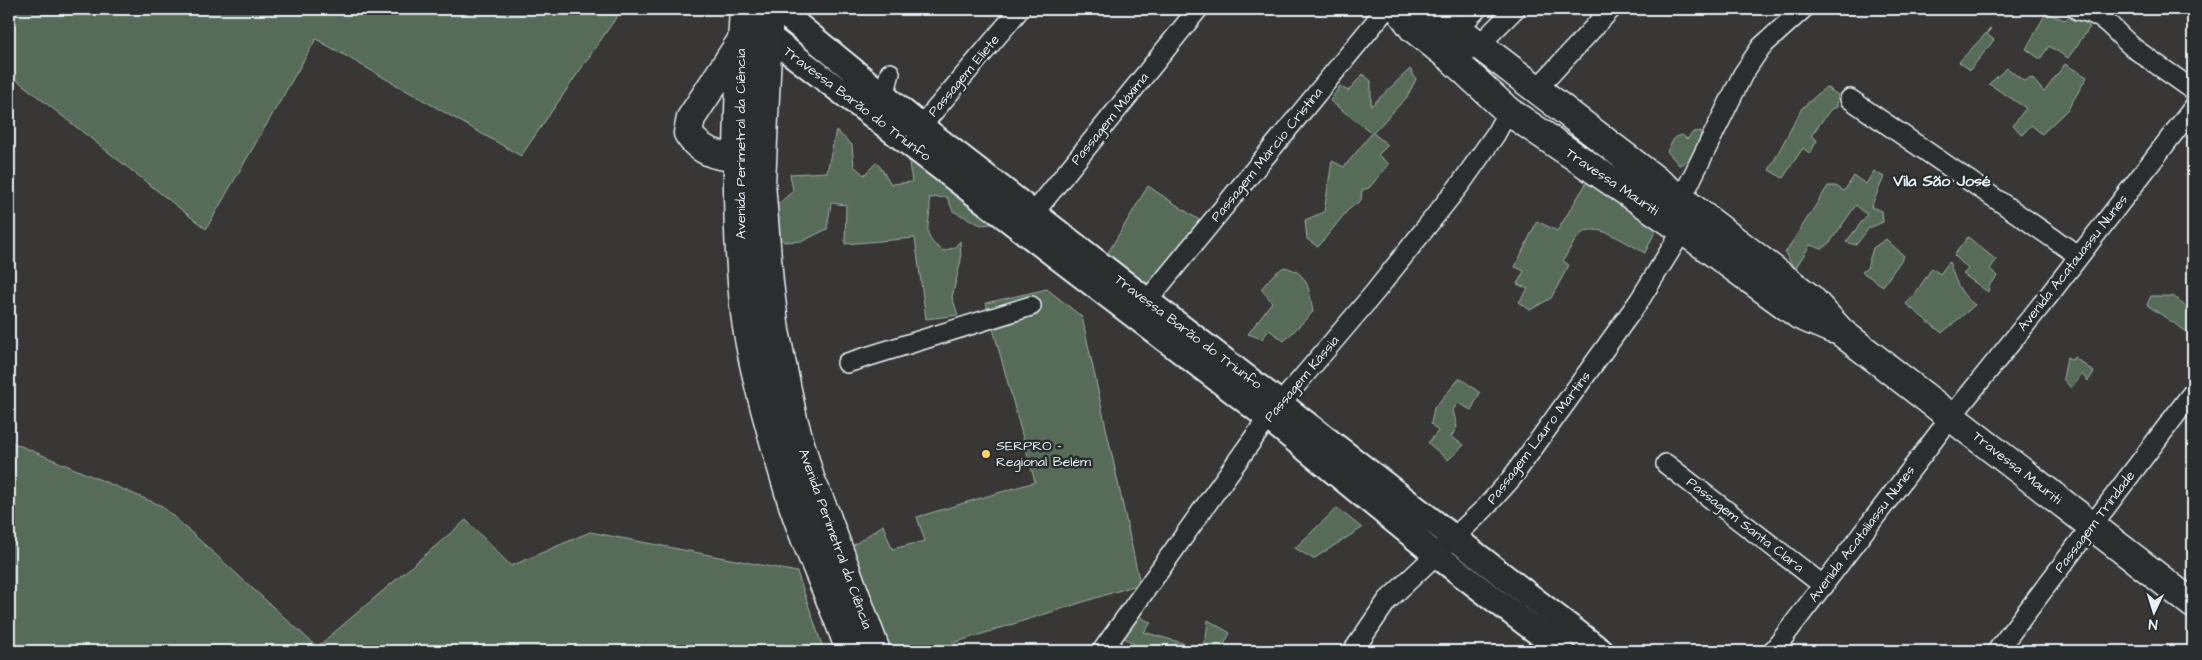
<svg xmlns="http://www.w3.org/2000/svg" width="2202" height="660" font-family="'Architects Daughter',sans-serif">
  <rect width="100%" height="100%" fill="#383736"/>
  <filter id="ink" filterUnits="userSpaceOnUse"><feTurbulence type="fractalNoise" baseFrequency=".02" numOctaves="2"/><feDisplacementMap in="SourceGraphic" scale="10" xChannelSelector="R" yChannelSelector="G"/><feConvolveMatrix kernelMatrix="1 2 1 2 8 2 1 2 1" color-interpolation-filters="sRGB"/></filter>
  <g filter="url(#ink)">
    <path fill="#566c58" stroke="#9faea8" d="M9,9H622L521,156L316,39L206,229L9,74Z
      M2046,13L2065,20L2073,13L2090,27L2068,58L2049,46L2040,59L2026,49Z
      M1991,28L1987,34L1994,40L1970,70L1959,62Z
      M2065,64L2087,77L2068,109L2042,134L2031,125L2022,135L2013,125L2026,108L1989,84L2007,68L2024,81L2032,78L2044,92Z
      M1410,69L1416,79L1407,97L1373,133L1388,145L1378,155L1389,164L1369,188L1362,190L1361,200L1347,211L1318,247L1307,239L1305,220L1324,212L1332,161L1344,167L1372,133L1330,101L1340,86L1348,91L1363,74L1371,81V106Z
      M1826,87L1838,95L1837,107L1830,110L1811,136L1817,140L1810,154L1803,148L1783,178L1769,170L1802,108Z
      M836,130L852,145L854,166L864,175L877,162L891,184L912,182L908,157L1000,223L981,225L953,211L947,197L929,198C934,221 916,236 944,251L955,247L960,241L961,260L952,297L958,315L926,319L915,238L845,244L846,205L831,203L827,229L803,241L784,242L776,232L777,205L793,191L790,174L827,172Z
      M1701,131C1699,148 1696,158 1679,165L1667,151L1675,137L1682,135L1687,139L1693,132Z
      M1874,171L1884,177L1871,207L1882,211L1883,222L1869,228L1856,245L1846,242L1867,215L1856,205L1831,241L1822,249L1810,245L1795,269L1785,253L1828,186H1836L1844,191L1854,176L1866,184Z
      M1592,174L1660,221L1645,253C1630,245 1599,223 1584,232C1575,238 1568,252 1563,261L1569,265L1551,298L1530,310L1519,302L1528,289L1517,284L1524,271L1515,267L1537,221L1557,231Z
      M1148,186L1205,224L1145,294L1103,261Z
      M1968,237L1996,260L1990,269L1998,276L1990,284L1988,292L1963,274L1968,269L1954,255Z
      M1886,239L1904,256L1883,286L1862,272L1867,268L1873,248Z
      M1949,262C1956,281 1958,292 1975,305L1942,333L1906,304L1915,294L1932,268L1940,274Z
      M1284,267C1309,272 1309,290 1313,312L1284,341L1269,330L1262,339L1248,334L1272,302L1261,289L1273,275Z
      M1047,289L1082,317L1140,584L928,651H892L851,547L883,525L892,549L925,541L917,517L1035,482L986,303Z
      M2151,296H2173L2193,313V336L2147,305Z
      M2067,357L2072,360L2074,357L2094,372L2088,381L2082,374L2071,388L2063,379Z
      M1460,378L1480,393L1471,410L1458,403L1453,410L1457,427L1451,437L1464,445L1448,460L1428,443L1438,431L1431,424L1434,408Z
      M9,441L162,506L317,647L466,520L511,566L590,532L797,572L824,651H9Z
      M1337,508L1362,528L1313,559L1295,548Z
      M1137,615L1151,623L1144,632L1182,643L1197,651H1145L1123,637Z
      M1208,620L1230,633L1221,651H1199L1206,638Z"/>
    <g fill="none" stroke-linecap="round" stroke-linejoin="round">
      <g stroke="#e8f1f8" stroke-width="22">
        <path id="minor" d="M2078,10C2107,14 2114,33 2135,49C2154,63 2174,76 2193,90
          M1456,39L1458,29L1477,9
          M1452,59L1478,46L1515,9
          M1536,90L1611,9
          M884,96L890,73
          M1850,99L2079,256
          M913,136L1020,9
          M1681,200L1743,74L1761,47L1803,9
          M1025,224L1198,9
          M1147,301L1386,9
          M847,363L1031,306
          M1666,464L1824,586
          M1102,651L1268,418L1375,292L1462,182L1495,135L1508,111
          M1353,651L1387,601L1485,508L1511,479L1639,301L1683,230
          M1773,651L1951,417L2050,294L2193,108
          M1997,651L2193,392"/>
      </g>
      <g stroke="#e8f1f8" stroke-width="28">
        <path id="tertiary" d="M778,9L922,127L1601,651
          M767,35L1268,418L1435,554L1562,651"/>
      </g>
      <g stroke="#e8f1f8" stroke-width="31">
        <path id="secondary" d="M744,9C738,107 734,207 744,304C750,363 772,435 789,492C805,547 832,597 850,651
          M769,9L761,183L769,283L775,331L793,419L810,478L825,513L876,651
          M1399,9L1413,28L1452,59L1508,111L1683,230L1799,315L1832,329
          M1426,9L1458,29L1810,298L1841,332L2193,604
          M742,40L691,118L688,133C703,158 731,158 757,157"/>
      </g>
      <use href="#minor" stroke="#2a2d2e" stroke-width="19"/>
      <use href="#tertiary" stroke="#2a2d2e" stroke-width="24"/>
      <use href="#secondary" stroke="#2a2d2e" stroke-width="28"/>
    </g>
  </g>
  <circle fill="#ffd166" stroke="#2a2d2e" stroke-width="2" cx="986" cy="454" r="5"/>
  <g text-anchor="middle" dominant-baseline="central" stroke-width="5" stroke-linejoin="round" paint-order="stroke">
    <g font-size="14" fill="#e8f1f8" stroke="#2a2d2e">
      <text transform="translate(964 76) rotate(-50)">Passagem Eliete</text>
      <text transform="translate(857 104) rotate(37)">Travessa Barão do Triunfo</text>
      <text transform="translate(1110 119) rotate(-51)">Passagem Máxima</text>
      <text transform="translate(741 144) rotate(-90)">Avenida Perimetral da Ciência</text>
      <text transform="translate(1267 155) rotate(-51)">Passagem Márcio Cristina</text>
      <text transform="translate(1612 182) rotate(34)">Travessa Mauriti</text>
      <text transform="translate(2073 263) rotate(-52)">Avenida Acatauassu Nunes</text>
      <text transform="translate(1188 332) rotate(37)">Travessa Barão do Triunfo</text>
      <text transform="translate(1302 379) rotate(-50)">Passagem Kássia</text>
      <text transform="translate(1539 438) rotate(-53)">Passagem Lauro Martins</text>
      <text transform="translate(2017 468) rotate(38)">Travessa Mauriti</text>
      <text transform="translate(2095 522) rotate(-53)">Passagem Trindade</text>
      <text transform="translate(1745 525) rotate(38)">Passagem Santa Clara</text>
      <text transform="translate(1862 534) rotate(-53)">Avenida Acataliassu Nunes</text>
      <text transform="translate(835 539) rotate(70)">Avenida Perimetral da Ciência</text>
    </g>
    <g font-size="14" fill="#e8f1f8" stroke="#2a2d2e" text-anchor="start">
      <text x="996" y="446">SERPRO -<tspan x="996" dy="16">Regional Belém</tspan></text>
    </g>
    <g font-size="16" font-weight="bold" fill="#e8f1f8" stroke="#2a2d2e">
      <text x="1942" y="181">Vila São José</text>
    </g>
  </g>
  <rect width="2202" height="660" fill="none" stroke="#2a2d2e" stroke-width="30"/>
  <rect x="15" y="15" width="2172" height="630" fill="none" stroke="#e8f1f8" stroke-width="2" filter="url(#ink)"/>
  <g transform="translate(2154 612) rotate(184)" stroke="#2a2d2e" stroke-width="4" paint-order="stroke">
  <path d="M0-4L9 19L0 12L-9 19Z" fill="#e8f1f8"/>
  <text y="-8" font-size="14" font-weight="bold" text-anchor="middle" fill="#e8f1f8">N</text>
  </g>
</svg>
